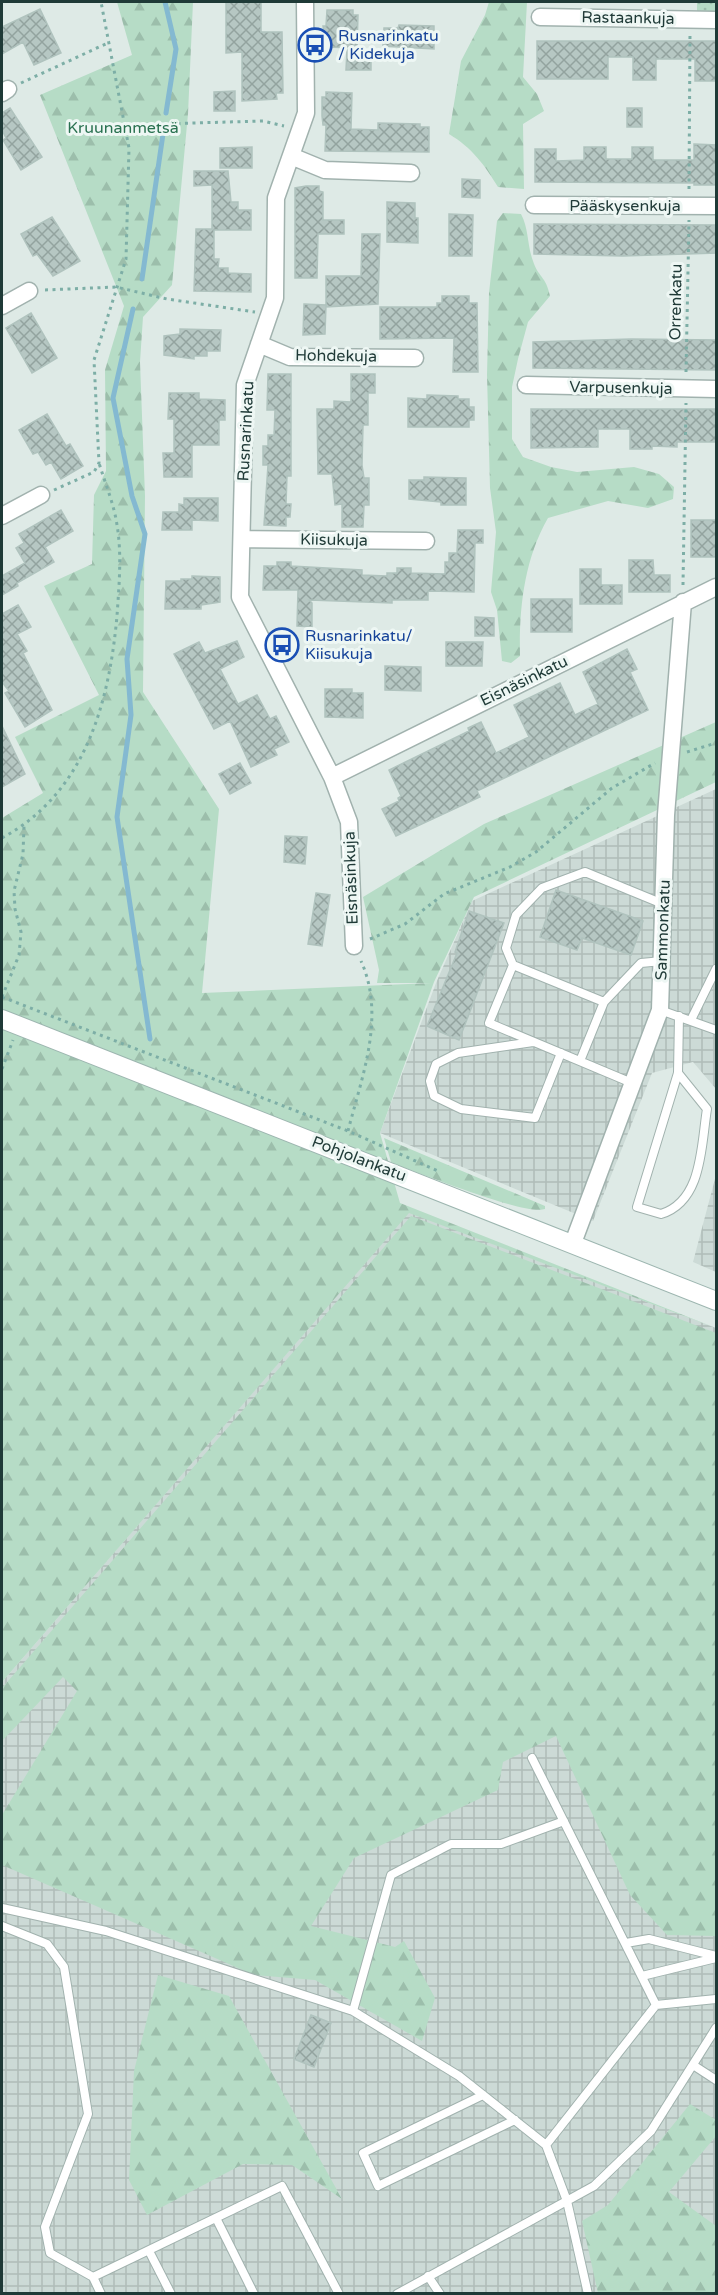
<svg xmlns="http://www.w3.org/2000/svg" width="718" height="2295" font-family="'Varela Round',sans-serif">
  <defs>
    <pattern id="industrial-grid" width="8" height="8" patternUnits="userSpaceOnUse" patternTransform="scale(1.5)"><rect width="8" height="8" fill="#ccdad6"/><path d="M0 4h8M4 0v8" fill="none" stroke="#afbcb8"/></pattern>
    <pattern id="grass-dots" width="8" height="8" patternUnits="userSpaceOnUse" patternTransform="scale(1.5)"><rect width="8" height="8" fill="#b6dcc6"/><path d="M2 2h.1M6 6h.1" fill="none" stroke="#9cbeab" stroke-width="1.8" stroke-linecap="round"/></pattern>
    <pattern id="forest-firs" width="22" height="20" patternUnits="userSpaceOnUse" patternTransform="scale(1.5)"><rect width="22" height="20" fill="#b6dcc6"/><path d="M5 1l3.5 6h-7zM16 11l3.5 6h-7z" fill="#9cbeab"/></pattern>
    <pattern id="building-cross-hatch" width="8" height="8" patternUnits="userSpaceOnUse" patternTransform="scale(1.5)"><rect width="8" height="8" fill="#b6c7c3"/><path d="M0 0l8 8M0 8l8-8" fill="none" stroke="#93a39f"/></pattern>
  </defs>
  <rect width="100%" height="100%" fill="#deeae6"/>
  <path fill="url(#industrial-grid)" d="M716,789V1089L693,1062L652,1073L593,1221L380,1133L436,983L472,901Z
    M716,1175V1272L693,1262Z
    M409,1212L716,1328V2293L2,2294V1682Z"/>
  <path fill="url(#grass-dots)" d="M697,2H716V12H697Z"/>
  <path fill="url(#forest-firs)" d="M117,2H193L188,114L172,285L143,317L140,362L145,496L143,692L219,809L202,993L431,983H377L379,970L363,897L484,824L716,722V782L474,897L434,982L380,1133L400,1203L716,1328L409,1213L2,1682V818L43,793L15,737L99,695L44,586L92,564L94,495L106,471L105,370L124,306L40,95L132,55Z
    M489,2H527L523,77L537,94L544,111L523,124L524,189L498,187C484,164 472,148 449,134L461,61L485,15Z
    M503,213L521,214C529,229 527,245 533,261C538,277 546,276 550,296L528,322L518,359L512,387V439L523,457L551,467L577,472L634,467L659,474L674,487L673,499L648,508L608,501L548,518C524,560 519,608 520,656L511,663L502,661L497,610L491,592L496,532L490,488L487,375L489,293L497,221Z
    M384,1138L545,1206V1209C525,1216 423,1174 397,1165L391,1162Z
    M411,1216L716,1333V1936L667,1935L630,1895L556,1736L503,1762L498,1790L354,1858L311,1926L395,1947L404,1941L435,1998L422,2041L315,1980L254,1975L2,1865V1815L77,1691L63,1677L2,1741V1688Z
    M158,1975L229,1996L342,2199L292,2165L243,2164L147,2215L129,2180L134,2071Z
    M690,2104L716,2120V2136L669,2192L716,2226V2288L713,2294L598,2293L582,2221L608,2205Z"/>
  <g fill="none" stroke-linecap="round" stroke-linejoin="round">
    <path stroke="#84b9d1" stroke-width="5" d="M165,2L176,49L166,113
      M142,279L163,134
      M133,309L113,398L132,496L145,534L127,659L131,715L117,817L150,1039"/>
  </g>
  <path fill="url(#building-cross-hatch)" stroke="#b0c3be" stroke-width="1.5" d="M226,2H261V32H282L283,93H276L277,99L242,101V52L226,53Z
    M40,9L61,53L34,65L23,42L2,54V27Z
    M327,10H353V15H358L357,48L326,47L323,26H326Z
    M399,25L434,26V49L383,46L384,28H398Z
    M537,41H716V81H695V59H656V80H633V57H608V79H537Z
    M347,50L371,51V70H346Z
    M235,91V111H214V92Z
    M326,92L352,93L351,129L378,130V123L420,124V127H429V152L325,151L326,125H323L322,116V97H326Z
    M10,108L42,157L21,170L3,140L6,138L2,130V113Z
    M627,108H642V127H627Z
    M694,144L717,145V185H694V183L535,182V149H556V161L584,160V147H606V159H632V147H653V160H694Z
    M252,147V168H220V148Z
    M194,171H228L231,202H238V210H251V230H214V259H219L218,268H228V273L251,274V292L194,291L196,229H212V185L194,186Z
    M462,179L480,180V198L462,197Z
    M306,186H319V191L323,192V220H344V234H318L317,278H295V188Z
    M387,202L415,203V218H418V243L387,242Z
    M449,214L473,215L472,256H449Z
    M52,217L80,261L53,276L37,254L33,256L21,234Z
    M534,224L717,225V253L623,256L534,254Z
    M362,234H380L378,304L326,307V276H361Z
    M442,296H469V303H477L478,372H453L454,338L380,339V307H437V303H442Z
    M304,304L326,305L325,334L303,335Z
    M31,313L57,358L32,373L6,328Z
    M180,329L221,330L220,351H207V356H194V359L164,355V336L180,334Z
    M631,339L717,340V370L533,368V342Z
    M268,374H291V476H287L286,504H291L290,517H286V526L264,525L268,465H263V446H268V435H274L275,410H267Z
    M351,374H375V393H368V425H363L362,465L364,478H369V505H364L363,527H342V504L335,505L332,474H318L317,409H334V401L351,402Z
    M169,393H199V399L225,400V420H219V445H192V477H164L163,453H174V419H168Z
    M427,395L458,396V399H469V407H474V420H469V427H408V398L427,399Z
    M531,409H717V442H677V447L652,446V449H630V429H598V447L531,448Z
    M47,414L66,446L70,444L83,466L61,479L51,462L46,465L38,452L33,454L19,430Z
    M424,477L466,478V505H441V502L409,499V480H424Z
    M184,498H218V521L192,520V530H162L163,512H179V504L184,505Z
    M61,510L73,531L45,547L54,562L17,583L18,586L2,595V576L25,563L16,548L24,543L19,534Z
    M691,520H716L717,557H691Z
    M458,530H483V543H475L474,592L428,591V600H392V603L309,600L312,603V627L297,626L298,590H263L264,566H277V562H291V566L362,570V575L387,576V573H397V568H411V573L445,574V562H449V553H457Z
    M629,560H653L654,575H670V592H629Z
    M580,569H601V585H622V604H580Z
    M192,576L220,577V602L201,605V609H165L166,581H181V579H192Z
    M531,599H572V632H531Z
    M18,605L31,627L17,634L27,651L23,653L52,710L25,727L5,693L9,691L2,682V614Z
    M475,617L494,618V636H475Z
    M237,641L244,657L220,669L238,704L257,695L270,719L276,716L289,742L274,749L277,755L251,767L230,721L214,729L174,654L199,642L205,653Z
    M446,642H483L482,666H446Z
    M627,649L637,669L630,672L648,710L477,791L480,797L396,836L382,809L399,801L398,798L401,796L389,770L469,731L468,728L481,722L496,753L529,737L514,705L560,683L575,715L598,704L583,672Z
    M385,666L421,667V691L385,690Z
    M325,689H352V693H363V718L325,717Z
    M2,726L25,774L2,787Z
    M240,763L251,783L230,794L219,774Z
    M285,836L307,837L305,864L284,862Z
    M556,890L643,921L631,955L582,938L577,950L540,937Z
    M316,893L330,895L322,946L308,944Z
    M469,911L504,923L459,1040L427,1026L457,953L455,952Z
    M311,2015L331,2023L314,2067L294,2059Z"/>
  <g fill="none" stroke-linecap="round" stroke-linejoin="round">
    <g stroke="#a1b2ae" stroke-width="10">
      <path id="lane" d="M513,965L506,948L516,915L542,888L585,872L663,904
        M604,1002L641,963L662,961
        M660,1010L716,1030
        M691,1020L716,969
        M533,1042L458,1053L436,1064L430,1081L434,1096L461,1109L535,1118L561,1053
        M580,1061L604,1002L513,965L489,1023L632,1083
        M678,1073L707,1109C701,1145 703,1201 661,1214L637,1207L678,1073L679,1016
        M532,1758L656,2005L716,1999
        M2,1908L106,1931L353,2011L459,2076L546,2145
        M2,1926L47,1944L64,1967L88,2114L45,2227L50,2253L93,2277
        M626,1943L649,1939L716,1956
        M642,1976L716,1958
        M353,2011L391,1875L451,1844H501L564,1821
        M693,2065L716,2080
        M483,2095L363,2153L378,2186L515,2120
        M216,2218L254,2294
        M149,2251L171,2294
        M428,2276L440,2294
        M101,2294L93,2277L282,2186L339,2294
        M397,2294L594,2186L651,2131L716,2028
        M588,2294L567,2201L546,2145L656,2005"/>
    </g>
    <g stroke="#a1b2ae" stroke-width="19">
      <path id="street" d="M305,2L306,113L276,198L275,298L245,385L240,597L332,777L349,822L354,946
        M540,17L716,20
        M2,93L8,89
        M291,156L325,170L411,173
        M534,205L716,206
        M2,306L29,291
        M259,344L290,357L415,358
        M526,385L716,389
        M2,516L41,495
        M242,539L426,541
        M332,777L716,587
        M573,1243L660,1010L666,815L683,602"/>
    </g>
    <g stroke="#9db6b0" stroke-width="20">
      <path id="secondary" d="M2,1019L716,1301"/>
    </g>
    <path stroke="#7daea6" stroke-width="3" stroke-dasharray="3 4.5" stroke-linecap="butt" d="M21,83L110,42
      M125,125L263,121L284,126
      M689,189L690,34
      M45,290L116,287L167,299L255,312
      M686,372L689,220
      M54,490L94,472L99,463L94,360L126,259L129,148L101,2
      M683,585L686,403
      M687,752L716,743
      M2,838C85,793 109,704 117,616C119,586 122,554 117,525C114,504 105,483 99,463
      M370,939L405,924L444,894L510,867L536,852L612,788L655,763
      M2,997L348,1131L438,1171
      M2,997L19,955L21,932L15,909L14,891L23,854L24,826
      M2,1069L13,1040
      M348,1131C362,1076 386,1016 361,961"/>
    <use href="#lane" stroke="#fff" stroke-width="8"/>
    <use href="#street" stroke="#fff" stroke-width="16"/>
    <use href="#secondary" stroke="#fff" stroke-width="18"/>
  </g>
  <defs>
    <g id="bus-ring" transform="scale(1.725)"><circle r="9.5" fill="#eef7f4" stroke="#1a4fb4" stroke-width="1.5"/><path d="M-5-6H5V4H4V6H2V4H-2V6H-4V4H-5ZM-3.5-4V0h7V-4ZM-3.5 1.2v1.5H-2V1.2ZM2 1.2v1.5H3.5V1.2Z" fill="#1a4fb4"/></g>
  </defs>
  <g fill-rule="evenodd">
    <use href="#bus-ring" x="315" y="45"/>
    <use href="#bus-ring" x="282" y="645"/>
  </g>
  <g text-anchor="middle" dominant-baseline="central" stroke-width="6" stroke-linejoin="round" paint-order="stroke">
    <g font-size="16" fill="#1f3a37" stroke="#eef7f4">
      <text transform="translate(628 18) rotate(1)">Rastaankuja</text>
      <text x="625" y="206">Pääskysenkuja</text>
      <text transform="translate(676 302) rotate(-89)">Orrenkatu</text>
      <text transform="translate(336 356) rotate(1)">Hohdekuja</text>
      <text transform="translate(621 388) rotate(1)">Varpusenkuja</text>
      <text transform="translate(246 431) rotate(-87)">Rusnarinkatu</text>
      <text transform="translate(334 540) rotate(1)">Kiisukuja</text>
      <text transform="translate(524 681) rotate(-26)">Eisnäsinkatu</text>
      <text transform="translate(351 878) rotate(-92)">Eisnäsinkuja</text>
      <text transform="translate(663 930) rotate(-88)">Sammonkatu</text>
      <text transform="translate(359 1159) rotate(21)">Pohjolankatu</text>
    </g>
    <g font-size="16" fill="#164399" stroke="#eef7f4" text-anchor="start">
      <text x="338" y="36">Rusnarinkatu<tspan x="338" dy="18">/ Kidekuja</tspan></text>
      <text x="305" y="636">Rusnarinkatu/<tspan x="305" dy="18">Kiisukuja</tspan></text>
    </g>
    <g font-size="16" fill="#297150" stroke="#eef7f4">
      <text x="123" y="128">Kruunanmetsä</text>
    </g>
  </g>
  <rect width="718" height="2295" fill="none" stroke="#1f3a37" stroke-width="6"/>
</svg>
